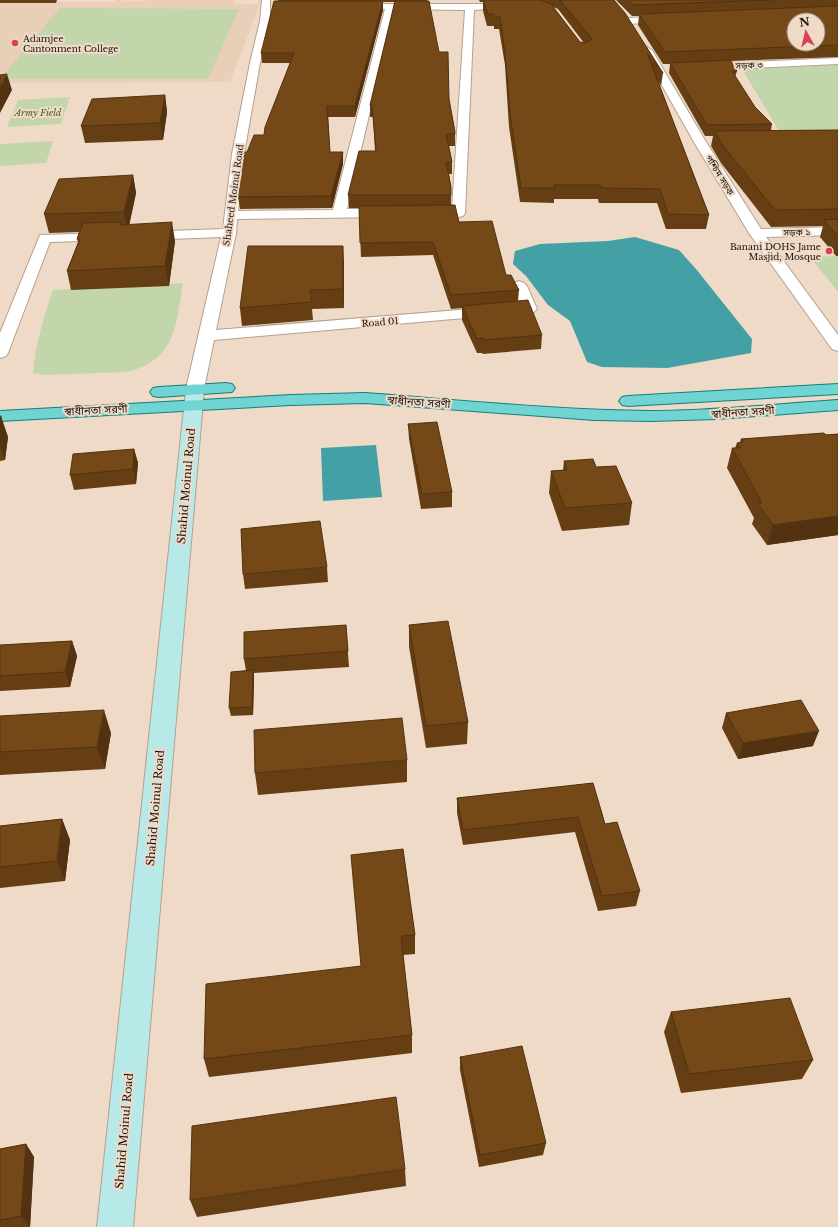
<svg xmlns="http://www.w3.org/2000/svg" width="838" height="1227" font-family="'Libre Baskerville','Noto Sans Bengali',serif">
  <rect width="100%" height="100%" fill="#efdac8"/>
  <path fill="#e9cfb7" d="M116,0H122L121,2L151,0H234L235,5L258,4V0H260V4L230,82L0,83V79H208L0,78V2H114Z"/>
  <path fill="#c3d5ab" d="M60,8L239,9L208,79H0Z
    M838,65V137L784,139L742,69Z
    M70,97L61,124L7,127L18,100Z
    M53,141L46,163L0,166V144Z
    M838,256V292L810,257Z
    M183,283C176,325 176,360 127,372L44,375L33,373C35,346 44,316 53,290Z"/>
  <path fill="#43a0a5" d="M635,237L679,250L696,269L752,339L751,353L667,368L602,367L587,362L570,321L548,305L526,276L513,264L515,251L540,244L608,241Z
    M376,445L382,497L323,501L321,448Z"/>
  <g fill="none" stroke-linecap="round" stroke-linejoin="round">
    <g stroke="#b4a18f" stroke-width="2">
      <path id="street" d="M262,0H270V21L260,63L244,154L238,211L333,210L385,9H354L351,8L349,6L351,4H484L489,7L487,9L474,10L465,213L463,216L458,217H427L422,216L420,213L422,210L452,209L465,10L394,9L347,209H389L394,210L396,213L394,216L389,217L237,219L236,233L216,330L520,305L511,286L514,283L519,281L524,283L527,286L537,309L534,312L214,340L204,389L201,393L195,394L189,393L186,389L221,237L144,240L139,239L137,236L139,233L144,232L223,229L232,154L250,63L260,21Z
        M669,16L672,17L674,19L672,21L629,24L624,21L629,18Z
        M647,47L652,50L706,142L761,229L838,227V235L766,237L838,335V351L832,349L749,233L694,142L642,50Z
        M838,58V64L703,70L698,67L703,64Z
        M108,233L113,234L115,237L113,240L50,242L8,353L6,356L0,358V333L40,235Z"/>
    </g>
    <g stroke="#b4a18f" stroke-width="2">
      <path id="secondary" d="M195,384L201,385L204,389L133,1227H97L186,389L189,385Z"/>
    </g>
    <g stroke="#147e7b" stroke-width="2">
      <path id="primary" d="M226,383L232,384L235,388L232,392L159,397L153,396L150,392L153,388L159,387Z
        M838,384V394L628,406L622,405L619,401L622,397L628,396Z
        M365,393C460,400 555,410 650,411C713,411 775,404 838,400V410L717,419L651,421L594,420L365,403L291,405L0,421V411L291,395Z"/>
    </g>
    <use href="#street" fill="#fff" fill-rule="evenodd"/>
    <use href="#secondary" fill="#b7e9e9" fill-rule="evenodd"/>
    <use href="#primary" fill="#70d4d3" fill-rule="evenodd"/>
  </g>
  <path fill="#653e14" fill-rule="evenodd" d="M0,0H57L56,3H0Z
    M278,0H427L449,99L455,132V146H449L452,162V174H449L451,187V205L459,222L519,290L518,301L542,335L541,349L483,354L482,353H477L462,320V308L451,309L433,255L361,257L359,208H349L348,195L375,151L373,117H370V105L395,2H383V10L355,117H328L330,152H343V164L332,208L240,209L238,197L247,152L264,135L290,63H262L261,53Z
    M479,0H614L663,73L661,86L658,81L709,215L706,229H666L657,203H599L598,199H554V203L520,202L509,127L505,65L499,29H494V26H487L483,11V2H480ZM553,7L558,9L584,43L580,42Z
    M616,0H838V57L731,61L737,71L735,77L755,107L772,124L771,130H838V256H836L820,237L823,226L771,227L721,163L711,146L713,136H705L669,73L670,64H663L638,25L639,16H632Z
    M165,95L167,112L163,140L85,143L81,126Z
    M133,175L136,193L129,225L175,241L169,286L71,290L67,271L78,242L77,239L79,232L49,233L44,214Z
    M344,263V308L312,309L313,320L242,326L240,308Z
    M0,416L8,437L5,460L0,461Z
    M408,424L452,492V507L421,509L409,439Z
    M838,434V535L767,545L752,524L754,518L727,468L732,448H735L737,443L740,442L741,439Z
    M134,449L138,463L136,484L74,490L70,475Z
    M564,461L632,503L629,525L562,531L549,493L551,471L563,470Z
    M327,567L328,582L245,589L243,574Z
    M346,625L349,667L254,673V678L253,715L231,716L229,708L246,671L244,659Z
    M409,625L468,722L467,744L426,748L409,647Z
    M72,641L77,656L70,687L0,691V645Z
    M726,713L813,746L738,759L722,728Z
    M0,716L111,733L105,769L0,775Z
    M407,760V782L258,795L255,773Z
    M593,783L605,824L640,891L636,906L598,911L575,832L463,845L457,813V798Z
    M62,819L70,840L65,881L0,888V826Z
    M403,849L415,935V954L403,955L412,1035V1053L209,1077L204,1059L361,966Z
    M671,1012L813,1060L802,1079L681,1093L664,1032Z
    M460,1057L546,1143L543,1155L479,1167L460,1070Z
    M26,1144L34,1157L30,1227H0V1149Z
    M405,1169L406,1186L197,1217L190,1200Z"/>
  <path fill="#523210" d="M383,1V10L355,117V106Z
    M7,74L12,90L0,113V88Z
    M165,95L167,112L163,140L160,123Z
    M343,152V164L332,208L331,196Z
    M133,175L136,193L128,231L124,212Z
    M172,222L175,241L169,286L165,266Z
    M343,246L344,263V308L343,289Z
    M1,416L8,437L5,460L0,445V426Z
    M134,449L138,463L136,484L133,469Z
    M838,516V535L767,545L773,525Z
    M72,641L77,656L70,687L65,672Z
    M253,670L254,678L253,715L252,707Z
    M104,710L111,733L105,769L97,747Z
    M819,731L813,746L738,759L743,743Z
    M62,819L70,840L65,881L57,861Z
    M26,1144L34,1157L30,1227L21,1216Z"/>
  <path fill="#754817" stroke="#523210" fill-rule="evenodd" d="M483,0H540L551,4L580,42L586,43L592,39L560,0H614L625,13L663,73L647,53L709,215L668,214L660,189L601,188L600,185H554L555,188H521L510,114L505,53L500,17H495L494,14H488Z
    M628,0H772L633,5Z
    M274,1H383L355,106H327L330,152H343L331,196L238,197L244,152H247L254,135H264L265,127L294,53H261Z
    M395,1H429L439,52H448L449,99L455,132V134H446L452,162H446L451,187V195H348L359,151H376L372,105H370Z
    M838,6V45L665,52L639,14ZM794,20H818V44H794Z
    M730,60L737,71H732L755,107L772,124L707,125L670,63Z
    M7,74L0,88V75Z
    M165,95L160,123L81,126L92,99Z
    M838,130V209L775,210L724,147L714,131Z
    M133,175L124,212L44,214L59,179Z
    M455,205L459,222L492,221L506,275H511L519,290L451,295L433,242L360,243L359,206Z
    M838,219V236L824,220Z
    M121,222L120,225L172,222L165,266L67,271L80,239H77L83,223Z
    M248,246H343V289L310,290L312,302L240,308Z
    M528,300L542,335L484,340L483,338L477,339L462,306Z
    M0,416H1L0,426Z
    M437,422L452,492L422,494L408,424Z
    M824,433L826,435L838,434V516L773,525L758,504L762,503L732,448H740L737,443L743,442L741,439Z
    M134,449L133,469L70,475L73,454Z
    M593,459L596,467L616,466L632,503L565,508L551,471L567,470L564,461Z
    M320,521L327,567L243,574L241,529Z
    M448,621L468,722L426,726L409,625Z
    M346,625L348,651L244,659V632Z
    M72,641L65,672L0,676V645Z
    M253,670L252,707L229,708L231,672Z
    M801,700L819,731L743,743L726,713Z
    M104,710L97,747L0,752V716Z
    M402,718L407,760L255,773L254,730Z
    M593,783L605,824L617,822L640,891L602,896L578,817L463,830L457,798Z
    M62,819L57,861L0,867V826Z
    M403,849L415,935L401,936L412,1035L204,1059L206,984L361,966L351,855Z
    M790,998L813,1060L689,1074L671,1012Z
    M522,1046L546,1143L480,1155L460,1057Z
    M396,1097L405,1169L190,1200L192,1126Z
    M26,1144L21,1216L0,1220V1149Z"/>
  <g fill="#d54457" stroke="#efdac8" stroke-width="1.5">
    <circle cx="15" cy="43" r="4"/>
    <circle cx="829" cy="251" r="4"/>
  </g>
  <g text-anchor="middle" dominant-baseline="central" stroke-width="4" stroke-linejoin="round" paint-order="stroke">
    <g font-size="9" fill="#1a130d" stroke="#efdac8" text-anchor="start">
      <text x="23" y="38">Adamjee<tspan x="23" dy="10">Cantonment College</tspan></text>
      <text x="821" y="246" text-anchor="end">Banani DOHS Jame<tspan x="821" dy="10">Masjid, Mosque</tspan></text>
    </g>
    <g font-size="9" fill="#1a130d" stroke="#efdac8">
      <text transform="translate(749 65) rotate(-2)">সড়ক ৩</text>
      <text transform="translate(720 175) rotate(58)">পশ্চিম সড়ক</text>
      <text transform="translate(233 195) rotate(-82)">Shaheed Moinul Road</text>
      <text transform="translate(797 232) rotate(-1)">সড়ক ১</text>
      <text transform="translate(380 322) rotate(-5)">Road 01</text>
    </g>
    <g font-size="9" font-style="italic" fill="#455c1c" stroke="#efdac8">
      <text x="38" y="112">Army Field</text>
    </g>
    <g font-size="11" fill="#1a130d" stroke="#efdac8">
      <text transform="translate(419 402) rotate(4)">স্বাধীনতা সরণী</text>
      <text transform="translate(96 410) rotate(-3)">স্বাধীনতা সরণী</text>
      <text transform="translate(743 412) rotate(-4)">স্বাধীনতা সরণী</text>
      <text transform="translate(186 486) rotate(-85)">Shahid Moinul Road</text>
      <text transform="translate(155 808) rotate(-85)">Shahid Moinul Road</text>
      <text transform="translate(124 1131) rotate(-85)">Shahid Moinul Road</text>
    </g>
  </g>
  <g transform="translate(806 32) rotate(352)"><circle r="19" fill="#efdac8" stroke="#9a8a7d"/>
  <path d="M0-3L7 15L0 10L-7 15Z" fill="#d54457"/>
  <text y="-6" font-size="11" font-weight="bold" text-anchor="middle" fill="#1a130d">N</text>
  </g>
</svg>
